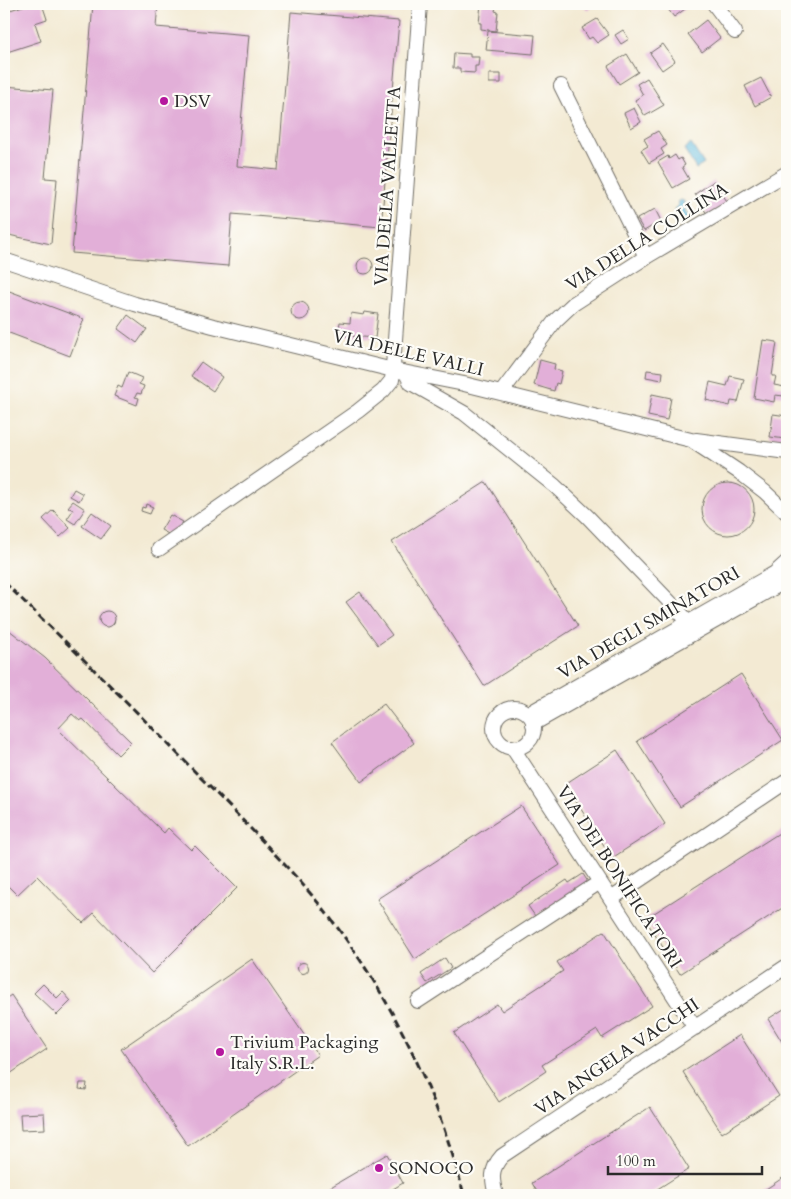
<svg xmlns="http://www.w3.org/2000/svg" width="791" height="1199" font-family="Cardo,serif">
  <rect width="100%" height="100%" fill="#fdfcf7"/>
  <filter id="ink" filterUnits="userSpaceOnUse"><feTurbulence type="fractalNoise" baseFrequency=".02" numOctaves="2"/><feDisplacementMap in="SourceGraphic" scale="10" xChannelSelector="R" yChannelSelector="G"/><feConvolveMatrix kernelMatrix="1 2 1 2 8 2 1 2 1" color-interpolation-filters="sRGB"/></filter>
  <filter id="wash" filterUnits="userSpaceOnUse"><feTurbulence type="fractalNoise" baseFrequency=".0096" numOctaves="4" result="noise"/><feDisplacementMap in="SourceGraphic" scale="20" xChannelSelector="R" yChannelSelector="G"/><feGaussianBlur stdDeviation="1.12" result="paint"/><feColorMatrix in="noise" values="0 0 0 0 0 0 0 0 0 0 0 0 0 0 0 0 0 1.4 0 .05"/><feComposite in="paint" operator="in"/></filter>
  <g filter="url(#wash)">
    <rect width="100%" height="100%" fill="#f3ead3"/>
    <path fill="#60bade" stroke="#467284" d="M691,144L704,164L696,169L684,149Z
      M681,200L684,201L683,207L690,217L682,222L674,209L678,206V202Z"/>
    <g id="blocks">
      <path fill="#e2afd8" d="M29,4H42L47,19L35,23L41,41L4,53V12Z
        M93,4H158L156,27L249,35L237,166L278,170L291,12L399,21L381,227L232,214L228,266L72,253Z
        M481,4H494V6L496,7L495,11L498,12L496,31L481,29V23H479Z
        M583,4H597L587,10Z
        M664,4H692L674,17Z
        M597,19L609,35L597,43L592,37L589,39L582,28Z
        M706,20L720,38L702,52L688,34Z
        M623,30L629,39L621,44L615,35Z
        M488,31L535,35L533,54L486,50Z
        M663,44L675,61L662,70L650,53Z
        M454,53L470,54V57H479L478,66H475V73L460,72V68H453Z
        M627,54L638,72L619,84L608,66Z
        M489,74H501V83H489Z
        M647,78L664,105L645,116L635,100L643,95L637,84Z
        M761,78L771,97L755,106L745,86Z
        M4,86L53,90L45,178L57,179L51,244L4,234Z
        M634,108L641,122L631,128L624,113Z
        M658,131L667,145L661,149L664,154L649,163L641,150L648,146L644,139Z
        M675,155L678,160L681,158L685,165L682,167L689,179L673,188L658,162L668,156L669,159Z
        M714,181L728,203L708,216L695,194Z
        M655,209L661,221L644,231L637,219Z
        M357 266a8 8 0 1 1 16 0a8 8 0 1 1-16 0Z
        M4,289L84,319L70,356L4,331Z
        M291 311a9 9 0 1 1 18 0a9 9 0 1 1-18 0Z
        M365,312L378,314L375,338L338,335L340,322L350,323L351,313L364,315Z
        M128,315L147,329L137,343L118,329Z
        M763,340L777,342L772,376H776L774,385L785,387L784,396L775,395L774,402L754,398Z
        M540,360L555,364L554,369L562,371L559,384L556,383L554,391L534,385Z
        M201,362L222,377L213,391L191,376Z
        M647,370L663,372L662,380L646,377Z
        M128,372L142,378L139,384L144,386L141,394L137,393L135,397L139,398L137,405L114,396L118,386L122,388Z
        M730,376L744,379L738,402L731,401L730,406L706,400L710,382L727,386Z
        M652,394L671,398L667,420L648,416Z
        M773,414L787,416L786,439L770,437Z
        M486,482L578,626L484,686L392,542Z
        M702 509a26 26 0 1 1 52 0a26 26 0 1 1-52 0Z
        M74,489L83,494L79,501L70,496Z
        M73,501L85,509L75,524L67,519L73,510L68,507Z
        M146,504L153,507L150,514L141,511L142,507L145,508Z
        M53,510L70,528L60,537L43,519Z
        M92,512L111,526L101,539L82,526Z
        M170,515L183,522L174,537L161,530Z
        M360,592L392,635L378,645L346,602Z
        M99 619a8 8 0 1 1 16 0a8 8 0 1 1-16 0Z
        M4,626L45,658L131,742L118,755L83,719L80,721L72,714L58,729L164,833L168,828L191,850L195,846L237,888L152,973L94,913L83,923L37,876L17,895L4,882Z
        M741,674L783,740L680,807L637,741Z
        M384,704L414,743L361,782L332,742Z
        M617,750L665,824L612,858L565,784Z
        M521,806L560,865L415,959L377,899Z
        M787,828V905L680,974L645,919Z
        M583,874L588,882L535,916L528,906L567,880L569,883Z
        M604,931L652,1006L602,1038L597,1030L542,1065L546,1071L499,1102L454,1033L497,1004L502,1011L563,971L557,962Z
        M445,958L451,968L427,983L421,974Z
        M252,959L318,1055L188,1146L121,1049Z
        M297.5 968a5.5 5.5 0 1 1 11 0a5.5 5.5 0 1 1-11 0Z
        M43,984L57,998L63,992L71,1001L57,1015L34,993Z
        M11,995L47,1049L4,1078V1000Z
        M787,1007V1050L768,1019Z
        M740,1035L779,1096L722,1133L683,1072Z
        M80,1083H87L86,1090L79,1089Z
        M650,1107L689,1169L648,1195H539L532,1183Z
        M44,1113L45,1129L21,1130L20,1114Z
        M387,1154L403,1183L388,1192L390,1195H317Z
        M787,1175V1195H757Z"/>
    </g>
  </g>
  <g filter="url(#ink)">
    <use href="#blocks" fill-opacity="0" stroke="#716e66" stroke-width="1"/>
    <g fill="none" stroke-linecap="round" stroke-linejoin="round">
      <g stroke="#716e66" stroke-width="16">
        <path id="minor" d="M714,4L735,32
          M561,86L646,257
          M4,260L135,304L213,326L393,370L464,384L691,440L739,472L765,492L787,513
          M406,373L411,383L464,413L555,486L587,516L689,622
          M501,393L555,321L573,304L646,257L787,173
          M696,440L787,452
          M159,549L358,411L383,391L392,380L420,4
          M494 728a20 20 0 1 1 40 0a20 20 0 1 1-40 0Z
          M528,714L775,573L787,562
          M533,724L777,586L787,582
          M512,747L695,1028
          M611,899L787,781
          M418,1001L600,882
          M496,1195C492,1180 490,1169 502,1156L787,966"/>
      </g>
      <use href="#minor" stroke="#fff" stroke-width="14"/>
      <path stroke="#2b2b2b" stroke-width="3" stroke-dasharray="8 4" stroke-linecap="butt" d="M4,582C71,647 137,711 201,778C233,810 265,843 296,877C377,967 434,1078 464,1195"/>
    </g>
  </g>
  <g fill="#b5179e" stroke="#fdfcf7" stroke-width="2">
    <circle cx="164" cy="101" r="5"/>
    <circle cx="220" cy="1052" r="5"/>
    <circle cx="379" cy="1168" r="5"/>
  </g>
  <g text-anchor="middle" dominant-baseline="central" stroke-width="4.5" stroke-linejoin="round" paint-order="stroke">
    <g font-size="18" fill="#2b2b2b" stroke="#fdfcf7" text-anchor="start">
      <text x="174" y="101">DSV</text>
      <text x="230" y="1042">Trivium Packaging<tspan x="230" dy="21">Italy S.R.L.</tspan></text>
      <text x="389" y="1168">SONOCO</text>
    </g>
    <g font-size="18" fill="#2b2b2b" stroke="#fdfcf7">
      <text transform="translate(388 186) rotate(-86)">VIA DELLA VALLETTA</text>
      <text transform="translate(647 237) rotate(-32)">VIA DELLA COLLINA</text>
      <text transform="translate(408 353) rotate(13)">VIA DELLE VALLI</text>
      <text transform="translate(649 623) rotate(-30)">VIA DEGLI SMINATORI</text>
      <text transform="translate(619 877) rotate(57)">VIA DEI BONIFICATORI</text>
      <text transform="translate(617 1057) rotate(-34)">VIA ANGELA VACCHI</text>
    </g>
  </g>
  <rect width="791" height="1199" fill="none" stroke="#fdfcf7" stroke-width="20"/>
  <path d="M608 1166v8h154v-8" fill="none" stroke="#2b2b2b" stroke-width="2.5"/>
  <text x="616" y="1166" font-size="15" fill="#2b2b2b" stroke="#fdfcf7" stroke-width="4" paint-order="stroke">100 m</text>
</svg>
